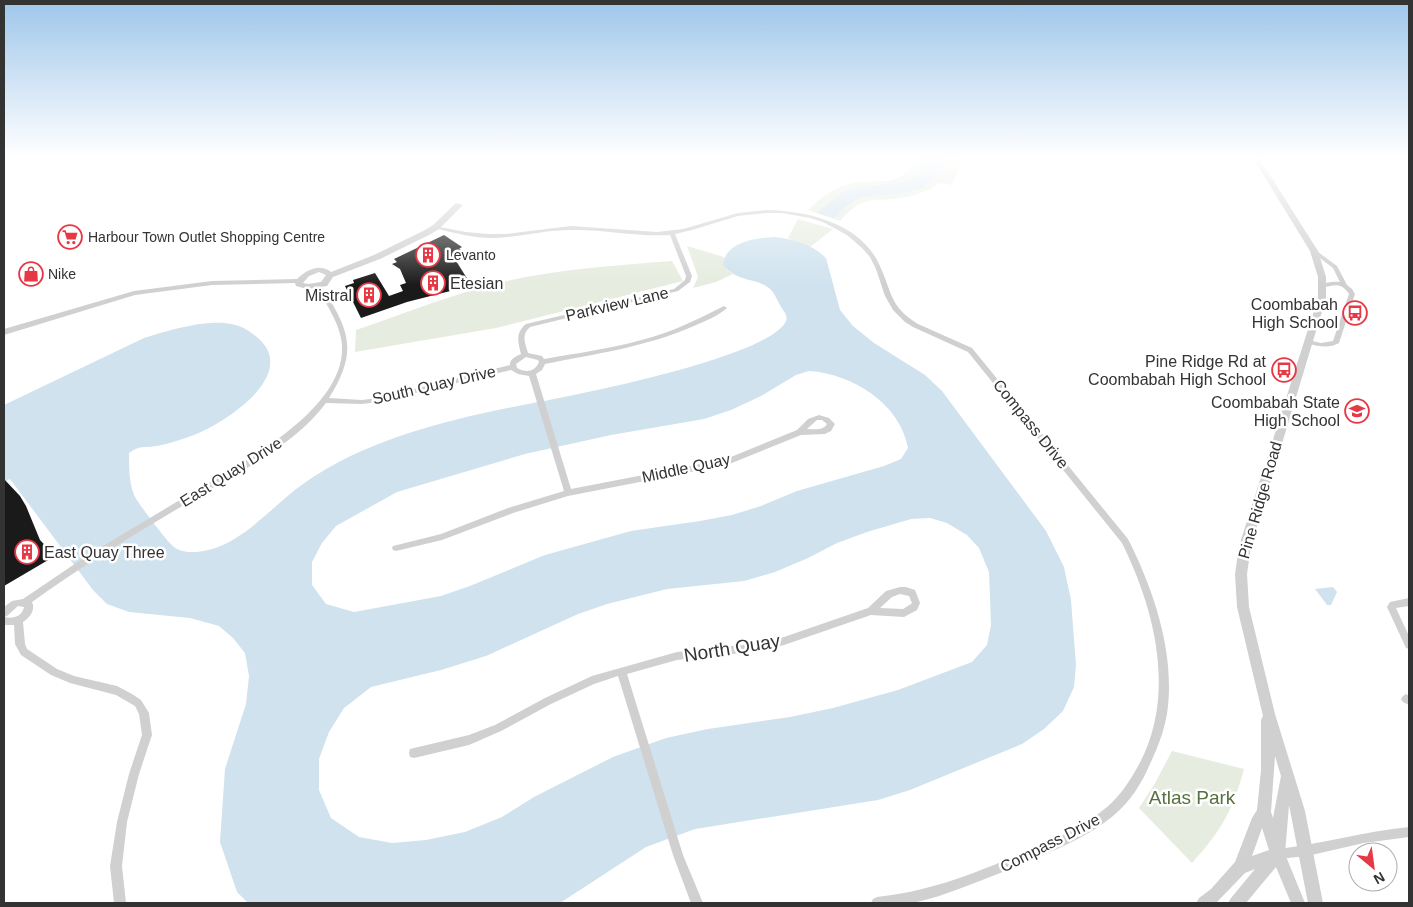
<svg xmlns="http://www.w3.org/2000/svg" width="1413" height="907" font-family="Helvetica,sans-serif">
  <rect width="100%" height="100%" fill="#fff"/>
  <path fill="#e6ecdf" d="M917,158H963L952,185L940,183C928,191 915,196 900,198C871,202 862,195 840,221L808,210C819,199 830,190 846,185C877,176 899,192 917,158Z
    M798,219L833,229L810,247L788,238Z
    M687,246L724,257L727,270L733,274L716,282L693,288L698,277Z
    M672,261L683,281L496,328L355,352L356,330C397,316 438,300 479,288C542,270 608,266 672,261Z
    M1172,751L1244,769C1233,810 1221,831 1192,863L1139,808L1154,785Z"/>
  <path fill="#cfe2ee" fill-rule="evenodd" d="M926,158H945C930,192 916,192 881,195C874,196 865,196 858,199C849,203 841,211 834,218L817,213L843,192L857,188L906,182L915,177Z
    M774,237C793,239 812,244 826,258L840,310L853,326L874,343L925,375L942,391L1046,531L1064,567L1071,600L1076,665L1074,687L1063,711L1044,729L1022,744L910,790L878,800L695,829L646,847L560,903H248L237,892L220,842L225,769L246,704L249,676L245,653L233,638L219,626L190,618L129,612L107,604L93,590L10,479L4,482V405L144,338C170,330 222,313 247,330C255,335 264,342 268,351C283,386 220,425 194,435C182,439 169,444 157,446C144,448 140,445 129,453C129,467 129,482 134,495C137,502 168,543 174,547C177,550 186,552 190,552C236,553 269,508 303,484C367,439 447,420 523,405C566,397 770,358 786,321C788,317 785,313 783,310C779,304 776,296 772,291C760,277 739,284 723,265C725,242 756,238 774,237ZM809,371C852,374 900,403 908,448L901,459L884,466L797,491L761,506L732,515L700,521L631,531L545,555L470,586L441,596L354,612L326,604L312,585V562L322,543L336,526L397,492L525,454L611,435L704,419L731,410L761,396L796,375ZM930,518L947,523L967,535L979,548L989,572L991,625L987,645L972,662L898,690L833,708L790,717L708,729L666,738L613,757L534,797L502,817L465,832L426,840L392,843L359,837L331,818L319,790V759L329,732L344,708L371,687L441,670L486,656L578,614L607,604L667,589L744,581L775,572L808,558L837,543L867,532L911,519Z
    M1333,587L1337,592L1331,605H1327L1315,589Z"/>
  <path fill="#1a1a1a" d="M444,235L462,247L459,249L463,251L453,256L468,280L462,281L466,287L407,302L361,318L345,286L354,283L353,280L375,273L389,296L403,291L400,285L406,283L400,269L392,264L397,262L394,259Z
    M4,479L20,496L26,506L40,540L55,556L4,586Z"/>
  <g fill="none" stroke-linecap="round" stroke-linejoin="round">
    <path fill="#d0d0d0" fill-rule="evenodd" d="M767,210C808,211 860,223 879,264C893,293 888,305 918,324L972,348L1128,539C1153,588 1174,650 1168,706C1166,726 1159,745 1150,764C1142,783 1130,802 1113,816C1087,838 1052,851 1020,865C993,876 966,887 939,896C929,899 919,902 909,903C897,904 884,903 871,903L873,899L877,897C892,895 907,893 922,889C955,881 987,868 1018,855C1048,842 1082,829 1107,807C1120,796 1129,782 1137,768C1177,698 1156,612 1122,543L968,352L913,327L905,322L893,310L885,296L876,269L870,257L862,248L847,235L823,222L810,218L782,213H767L738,216L692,230L675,234L692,276L690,282L678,291L530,327C521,335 525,343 528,353L542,356L544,359C590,351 637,345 680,327C694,321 708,314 722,307L724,306L727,308C718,316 705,321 694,326C646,347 595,354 545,364L542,370L536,374L571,489L726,459L797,430L808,419L819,415L829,418L835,424L831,431L825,434L801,435L727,465L568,496L513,513L442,540L396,551L393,550L392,548L393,546L441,534L508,508L564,491L529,376L518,374L511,370L378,402L362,404L326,403C294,446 234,475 189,502C135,534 82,566 32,602C36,610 29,618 23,622L25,644L27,649L57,669L74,676L117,686L132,694L141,700L149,713L152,735L139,774L127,822L122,866L126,903H114L110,866L117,822L129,774L142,735L139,714L135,706L116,695L70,683L51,675L21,655L15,644L14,625H4V617C13,619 22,617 24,607L18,606L7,616L4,617V607L12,601L23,599L88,555L255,455C290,432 351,388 341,338C337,319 325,302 316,286L317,285H321C349,330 359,350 329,398L362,400L378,398L510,365C509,359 517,356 521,354C518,342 515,333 526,324L674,289L685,280L686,276L670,235C636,237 604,229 570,230C545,230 520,237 494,238C474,238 454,233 434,228V226L466,232L488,234H505L571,226L657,232L683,229L738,213ZM526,357L538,360L539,362C535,372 526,373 517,368L516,364ZM817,420H822L827,424C823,431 814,429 807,429Z
      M1314,249L1337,266L1347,285L1352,289L1355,294L1339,343C1329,349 1317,346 1306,343L1305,342L1308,340L1321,343L1333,341L1349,294C1340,280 1333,287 1321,287V285C1327,282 1333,281 1340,282L1333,268L1312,252V250Z
      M900,587H906L915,590L920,603L917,610L904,617L871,615L784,645L760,651L677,660L627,674L683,855L703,903H691L673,855L618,676L594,684L551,704L501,731L469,745L414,758L410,757L409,753L410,749L414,748L469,735L495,725L545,698L592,676L677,652L760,643L784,637L868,608L886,591ZM900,594L909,596L912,603L911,604L903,609L880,608L892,597Z
      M1409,598V606L1396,608L1409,636V649L1406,648L1387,607L1390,602Z
      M1406,694L1409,696V705L1403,702L1401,699L1403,696Z
      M1409,827V837L1364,843L1307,856L1278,859L1274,858L1273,854L1274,850L1278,849C1322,844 1365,831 1409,827Z"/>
    <path fill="#d0d0d0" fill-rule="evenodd" d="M1253,158H1259L1318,251L1326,277V298L1251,546L1247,574L1249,607L1275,714L1305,811L1323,903H1308L1289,805L1285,854L1305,903H1291L1276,867L1246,903H1228L1231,898L1255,869L1245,873L1216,903H1196L1199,898L1211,889L1235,862L1252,818L1257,810L1261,770V720L1263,716L1237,607L1235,574L1239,546L1318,298V277L1310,251ZM1275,756L1281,776L1273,818L1271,812ZM1262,828L1269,850L1252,856Z
      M456,203L463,205L439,229L431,234L380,259L333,277L327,286L307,289L296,286L295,283L212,285L135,295L4,335V329L134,291L212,281L297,279C306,270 320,263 331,272L374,255L425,230L433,225ZM319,272L326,275L321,282L308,284L303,283L309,276Z"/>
  </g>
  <linearGradient id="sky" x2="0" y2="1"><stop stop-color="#9ec6ea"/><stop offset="0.55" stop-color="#fff"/><stop offset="1" stop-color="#fff" stop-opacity="0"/></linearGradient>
  <rect width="1413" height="285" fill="url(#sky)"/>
  <defs>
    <g id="supermarket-ring" transform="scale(1.25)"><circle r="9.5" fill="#fff" stroke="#e63946" stroke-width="1.5"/><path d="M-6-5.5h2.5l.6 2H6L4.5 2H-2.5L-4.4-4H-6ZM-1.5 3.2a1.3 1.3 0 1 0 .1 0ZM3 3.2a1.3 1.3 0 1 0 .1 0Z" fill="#e63946"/></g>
    <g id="building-ring" transform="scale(1.25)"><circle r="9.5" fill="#fff" stroke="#e63946" stroke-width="1.5"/><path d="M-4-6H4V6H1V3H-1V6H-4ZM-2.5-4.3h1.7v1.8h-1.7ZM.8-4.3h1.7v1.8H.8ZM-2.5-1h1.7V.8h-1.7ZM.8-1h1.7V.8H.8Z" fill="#e63946"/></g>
    <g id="shop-ring" transform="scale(1.25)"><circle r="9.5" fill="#fff" stroke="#e63946" stroke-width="1.5"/><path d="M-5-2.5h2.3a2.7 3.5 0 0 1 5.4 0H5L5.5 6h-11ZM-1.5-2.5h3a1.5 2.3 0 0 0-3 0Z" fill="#e63946"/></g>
    <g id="bus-ring" transform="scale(1.25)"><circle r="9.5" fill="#fff" stroke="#e63946" stroke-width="1.5"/><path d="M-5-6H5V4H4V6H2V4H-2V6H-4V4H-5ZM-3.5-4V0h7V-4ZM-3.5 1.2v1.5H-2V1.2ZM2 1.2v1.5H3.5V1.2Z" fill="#e63946"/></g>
    <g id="school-ring" transform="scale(1.25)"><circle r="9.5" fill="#fff" stroke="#e63946" stroke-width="1.5"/><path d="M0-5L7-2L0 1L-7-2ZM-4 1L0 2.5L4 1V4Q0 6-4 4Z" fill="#e63946"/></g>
  </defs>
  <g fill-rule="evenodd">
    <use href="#supermarket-ring" x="70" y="237"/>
    <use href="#building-ring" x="428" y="255"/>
    <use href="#shop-ring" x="31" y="274"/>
    <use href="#building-ring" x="433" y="283"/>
    <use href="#building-ring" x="369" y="295"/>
    <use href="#bus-ring" x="1355" y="313"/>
    <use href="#bus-ring" x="1284" y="370"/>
    <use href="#school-ring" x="1357" y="411"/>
    <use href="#building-ring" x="27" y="552"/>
  </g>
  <g text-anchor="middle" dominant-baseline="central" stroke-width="5" stroke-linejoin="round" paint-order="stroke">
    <g font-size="14" fill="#333" stroke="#fff" text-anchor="start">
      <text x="88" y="237">Harbour Town Outlet Shopping Centre</text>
      <text x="446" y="255">Levanto</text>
      <text x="48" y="274">Nike</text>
    </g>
    <g font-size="16" fill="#333" stroke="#fff" text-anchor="end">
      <text x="450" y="283" text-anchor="start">Etesian</text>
      <text x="352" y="295">Mistral</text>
      <text x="1338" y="304">Coombabah<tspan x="1338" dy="18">High School</tspan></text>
      <text x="1266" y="361">Pine Ridge Rd at<tspan x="1266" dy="18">Coombabah High School</tspan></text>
      <text x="1340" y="402">Coombabah State<tspan x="1340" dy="18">High School</tspan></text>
      <text x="44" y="552" text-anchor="start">East Quay Three</text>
    </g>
    <g font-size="16" fill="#333" stroke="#fff">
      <text transform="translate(617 304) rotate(-13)">Parkview Lane</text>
      <text transform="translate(434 385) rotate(-13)">South Quay Drive</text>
      <text transform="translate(1031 424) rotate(51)">Compass Drive</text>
      <text transform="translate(686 468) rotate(-12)">Middle Quay</text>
      <text transform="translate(231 472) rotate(-32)">East Quay Drive</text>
      <text transform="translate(1260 500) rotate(-74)">Pine Ridge Road</text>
      <text transform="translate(1050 843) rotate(-27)">Compass Drive</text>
    </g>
    <g font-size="19" fill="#333" stroke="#fff">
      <text transform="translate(732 648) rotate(-9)">North Quay</text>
    </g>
    <g font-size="19" fill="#56703f" stroke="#fff">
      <text x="1192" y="797">Atlas Park</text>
    </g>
  </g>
  <rect width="1413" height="907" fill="none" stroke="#333333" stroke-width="10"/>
  <g transform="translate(1373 867) rotate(151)"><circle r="24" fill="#ffffff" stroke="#adadad"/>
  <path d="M0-4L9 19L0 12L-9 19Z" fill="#e63946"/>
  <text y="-8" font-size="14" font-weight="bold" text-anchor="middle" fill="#333333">N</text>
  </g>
</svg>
